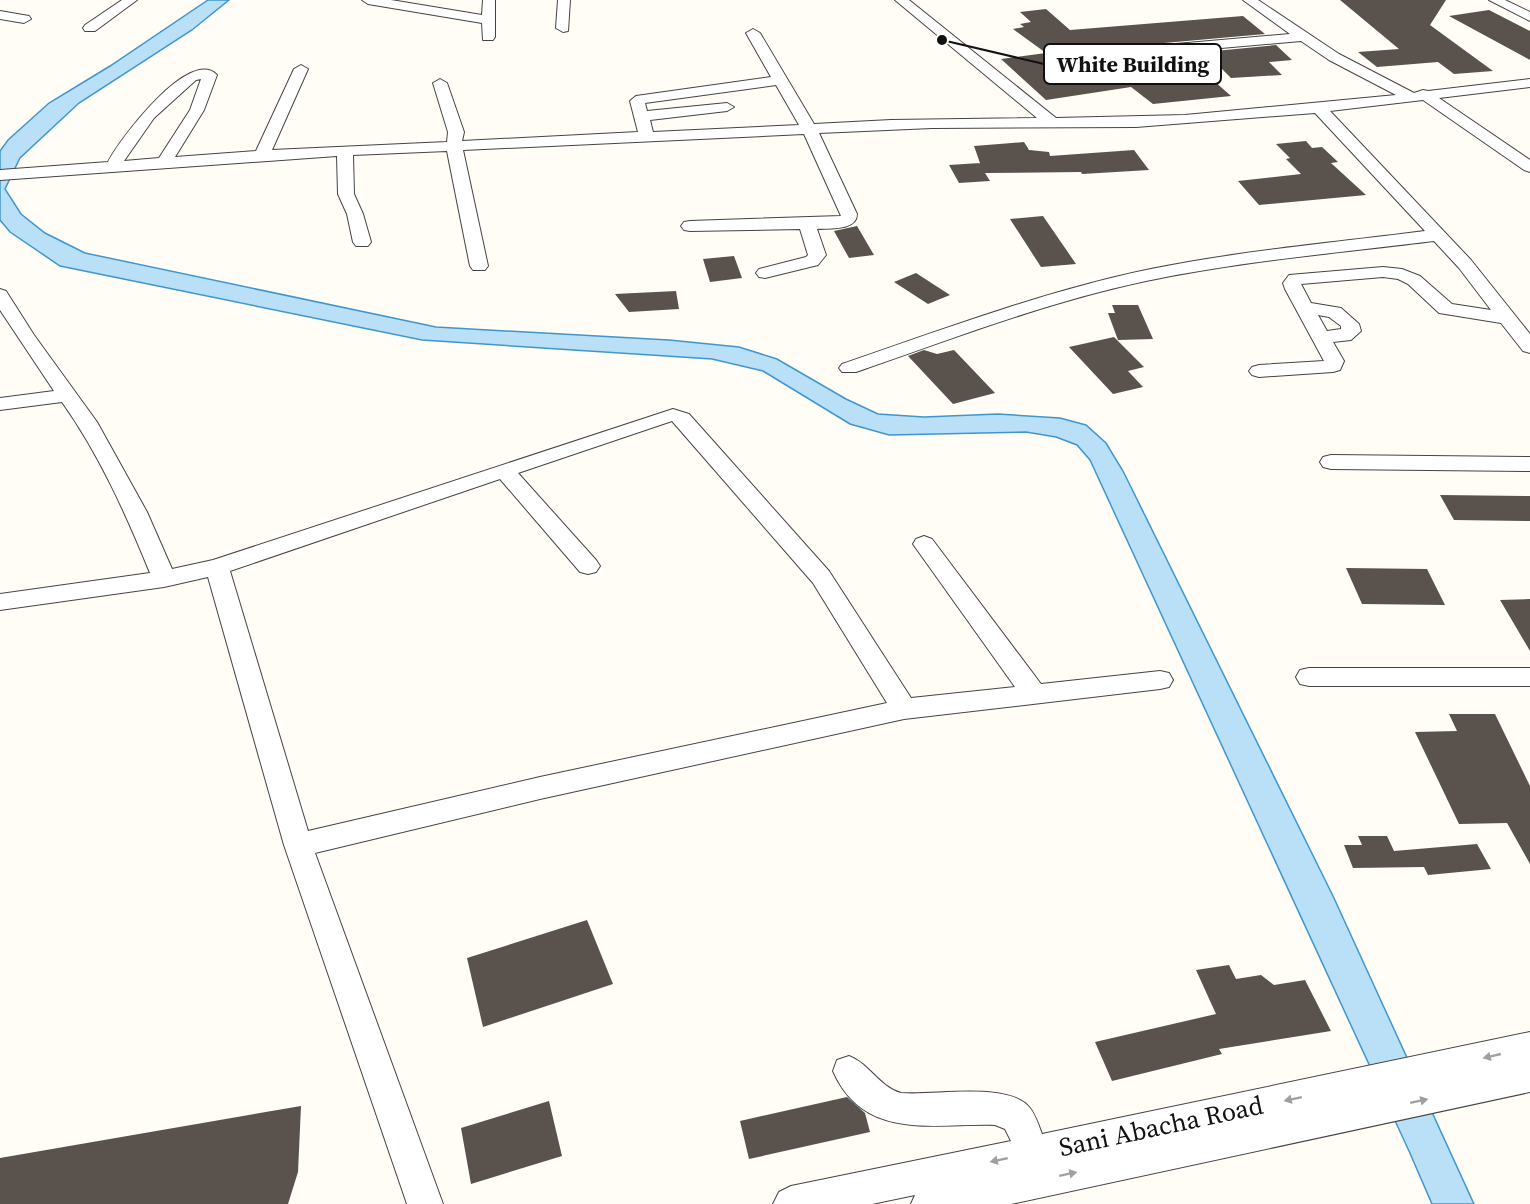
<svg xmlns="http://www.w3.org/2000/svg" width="1530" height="1204" font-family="'Source Serif 4',serif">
  <rect width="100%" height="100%" fill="#fffdf5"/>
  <path fill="#b9e0f7" stroke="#3f96cf" stroke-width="1.5" d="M208,0H229L192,30L79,103L20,158L5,189L21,214L45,233L85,253L436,327L669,340L739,347L777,359L846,399L878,414L924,417L998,414L1060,418L1086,425L1106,443L1123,471L1333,896L1474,1204H1432L1409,1151L1090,460L1077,445L1056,437L1026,432L889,435L850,424L763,371L712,359L422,340L60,266L10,232L0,220V151L8,140L49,103L110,66Z"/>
  <path fill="#5a524d" d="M1340,0H1446L1430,25L1493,71L1454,74L1438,62L1377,67L1358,52L1399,49Z
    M1046,9L1070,30L1243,16L1265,34L1153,44L1145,48L1130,50L1170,84L1213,80L1231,96L1153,104L1131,87L1046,100L1001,59L1046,53L1013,29L1024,27L1020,24L1031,22L1020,12Z
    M1489,10L1530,31V60L1449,16Z
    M1276,45L1292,60L1269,62L1282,75L1231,78L1205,52Z
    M1306,141L1312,148L1322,147L1338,162L1331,163L1366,195L1259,205L1238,181L1301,174L1286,159L1290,158L1276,144Z
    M1024,142L1029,150L1049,152L1050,156L1134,150L1149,170L1082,174L1081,172L985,173L990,181L959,183L949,165L980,163L981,166L974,146Z
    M1043,216L1076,264L1041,267L1010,219Z
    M857,226L874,255L849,258L834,231Z
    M734,256L742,278L710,282L703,259Z
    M916,273L950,295L928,304L894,282Z
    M676,291L679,309L629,312L615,294Z
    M1112,305H1138L1153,339L1118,340L1108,313H1115Z
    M1114,337L1144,367L1128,371L1143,387L1113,394L1069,347Z
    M924,350L937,354L954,350L995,393L953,404L908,356Z
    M1440,495L1530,496V521L1454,520Z
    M1346,568L1427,569L1445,605L1362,604Z
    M1530,599V651L1500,600Z
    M1449,714H1495L1530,786V864L1507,823L1459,824L1415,732L1457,731Z
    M1358,836H1387L1394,851L1477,844L1491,869L1428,875L1424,867L1353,868L1344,845H1362Z
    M587,920L613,984L483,1027L467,958Z
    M1229,965L1236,979L1261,975L1274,985L1305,980L1331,1031L1219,1049L1222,1054L1112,1081L1095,1042L1216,1014L1196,970Z
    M847,1097L865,1113L870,1132L749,1159L740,1121Z
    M549,1101L562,1156L471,1184L461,1128Z
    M301,1106L298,1172L288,1204H0V1158Z"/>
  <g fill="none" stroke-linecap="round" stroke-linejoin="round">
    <g stroke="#444" stroke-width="2">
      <path id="minor" d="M122,0H137L95,31H85L83,28L85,25Z
        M362,0H391L482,15L483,0H495V37L493,40H483L482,23L368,4Z
        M558,0H570L568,31L563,32L556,28Z
        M895,0H909L1056,118L1185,115L1396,95L1329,60L1301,41L1153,54L1146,50L1153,46L1290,34L1243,0H1258L1339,54L1414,93L1423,90L1428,91L1530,79V87L1439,98L1530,160V172L1524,170L1423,100L1330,111L1471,260L1530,334V353L1523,351L1501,323L1439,313L1408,284L1398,279L1383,277L1301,284L1311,303L1341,308L1359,324L1361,331L1351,340L1333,342L1344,361L1340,370L1333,372L1259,377L1252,375L1249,371L1252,367L1259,365L1324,361L1285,289L1283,283L1289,275L1383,267L1402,269L1420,276L1452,304L1491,310L1459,268L1434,241C1338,253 1241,261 1146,281C1047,302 951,339 856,372H842L839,368L842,364C942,330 1042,292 1146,270C1238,251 1332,243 1425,231L1315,113L1136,127L932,128L819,133L857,214C857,231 829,228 817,229L826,255L818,265L765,278L759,277L756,273L759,269L806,257L808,255L800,229L690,231L684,230L681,226L684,222L690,221L841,216L804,134L463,150L488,266L485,270H473L470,266L447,151L353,155L354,194L363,214L371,242L368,246H356L353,242L347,214L338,194L337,156L0,180V170L108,162C119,140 190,46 217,75L204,110L175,157L256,151L294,69L301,65L308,69L272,150L447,142L448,132L433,83L440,79L447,83L464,132L462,141L638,132L630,101L636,96L771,77L746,33L753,29L760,33L814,124L891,120L1037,118ZM201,79L190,110L159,158L124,161L154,118L196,80ZM776,85L799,125L653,132L650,120L727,111L734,107L727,103L647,111L645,103ZM1318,315L1329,317L1341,326V329L1327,331Z
        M1489,0H1505L1530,12V21Z
        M0,11L29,16L31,19L24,23L0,19Z
        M0,289L6,291L34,335L97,422L147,512L172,569L213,560L673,409L689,414L829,571L911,698L1015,687L913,544L916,539L924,536L932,539L1041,684L1160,671L1169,673L1173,680L1169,687L1160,689L904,719L540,799L315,853L443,1204H407L284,845L208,577L164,587L0,610V594L150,573C126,514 99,454 62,402L0,410V398L54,391L0,310ZM672,421L813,583L887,703L540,777L308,831L230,571L500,479L580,572L588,574L596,572L600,566L596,560L518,473Z
        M1331,455L1530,457V471L1331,469L1323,467L1320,462L1323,457Z
        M1309,668H1530V686H1309L1300,684L1296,677L1300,670Z
        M1530,1032V1092L1011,1204H911L915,1195L872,1204H773L779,1192L791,1186L1011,1141L1005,1129L995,1125C934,1123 864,1142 833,1071L837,1060L849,1056C870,1064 879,1087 901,1093C934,1096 1009,1081 1030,1108C1036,1116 1039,1126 1042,1134Z"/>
    </g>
    <use href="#minor" fill="#fff" fill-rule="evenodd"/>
  </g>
  <defs><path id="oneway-solid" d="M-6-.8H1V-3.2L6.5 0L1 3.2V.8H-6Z" transform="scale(1.5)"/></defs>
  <g fill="#a0a0a0">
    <use href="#oneway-solid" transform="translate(1492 1056) rotate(167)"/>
    <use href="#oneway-solid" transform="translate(1293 1099) rotate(168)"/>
    <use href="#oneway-solid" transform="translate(1419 1101) rotate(-12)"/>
    <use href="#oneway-solid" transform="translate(999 1160) rotate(168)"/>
    <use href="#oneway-solid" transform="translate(1068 1174) rotate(-12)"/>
  </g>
  <g text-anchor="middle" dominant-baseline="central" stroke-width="6" stroke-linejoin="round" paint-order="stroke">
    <g font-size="26" fill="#111" stroke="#fff">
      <text transform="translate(1161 1126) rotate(-12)">Sani Abacha Road</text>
    </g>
  </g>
  <path fill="none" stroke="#111" stroke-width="2" d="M942 40L1044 64"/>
  <circle fill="#111" stroke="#fff" stroke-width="2" cx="942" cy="40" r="6"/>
  <rect fill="#fff" stroke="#111" stroke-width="2" x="1044" y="44" width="177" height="40" rx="6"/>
  <g font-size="22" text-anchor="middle" font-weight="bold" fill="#111">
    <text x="1133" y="72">White Building</text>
  </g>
</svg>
